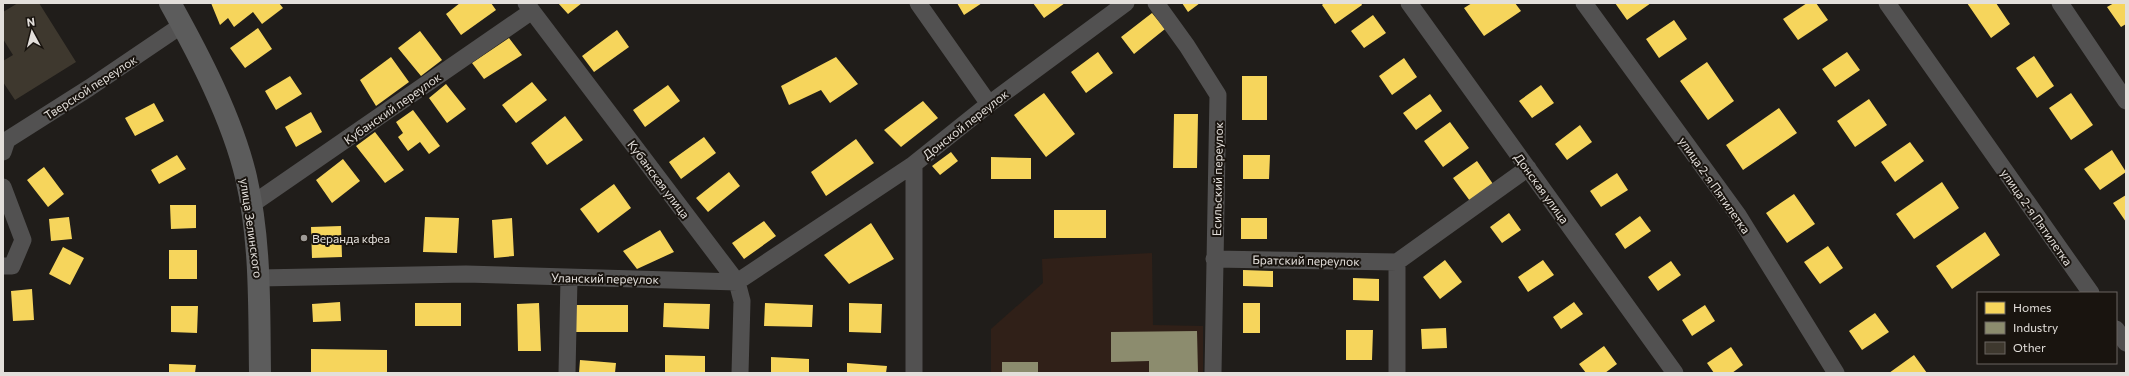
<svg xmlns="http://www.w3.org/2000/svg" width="2129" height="376" font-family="Commissioner,sans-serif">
  <rect width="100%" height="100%" fill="#201d1a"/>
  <path fill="#302018" d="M1152,253L1153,325L1203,326V373H991V329L1043,283L1042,259Z"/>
  <path fill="#f6d55c" d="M211,3H279L283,8L262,24L253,12L234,27L228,18L220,25Z
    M460,3H491L496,10L461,35L446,14Z
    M558,3H582L568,14Z
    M957,3H982L964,15Z
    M1033,3H1065L1044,18Z
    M1182,3H1200L1188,12Z
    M1324,3H1361L1362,5L1335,24L1322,5Z
    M1472,3H1515L1521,11L1484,36L1464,8Z
    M1615,3H1651L1627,20Z
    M1807,3H1816L1828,20L1798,40L1783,19Z
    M1967,3H1996L2010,24L1991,38Z
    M2114,3H2126V24L2121,27L2107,7Z
    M1152,13L1165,29L1134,54L1121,37Z
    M1373,15L1386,33L1364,48L1351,31Z
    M1674,20L1687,39L1659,58L1646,39Z
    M258,28L272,49L245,68L230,48Z
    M617,30L629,47L594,72L582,56Z
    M420,31L442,60L421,76L398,48Z
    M509,38L522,55L484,79L472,63Z
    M1098,52L1113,73L1086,93L1071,72Z
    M1847,52L1860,70L1835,87L1822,69Z
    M2034,56L2054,86L2037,98L2016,68Z
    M391,57L409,82L376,106L360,80Z
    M836,57L858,84L830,103L821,90L789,105L781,86Z
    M1404,58L1417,77L1392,95L1379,76Z
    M1707,62L1734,101L1708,120L1680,81Z
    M290,76L302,94L276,110L265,91Z
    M1242,76H1267V120H1242Z
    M532,82L547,100L516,123L502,105Z
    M446,84L466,109L447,123L429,98Z
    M668,85L680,101L645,127L633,110Z
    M1541,85L1554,103L1532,118L1519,101Z
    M1044,93L1075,134L1046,157L1014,115Z
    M2071,93L2093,125L2071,140L2049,108Z
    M1430,94L1442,111L1416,130L1403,113Z
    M1869,99L1887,125L1855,147L1837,121Z
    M923,101L938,118L901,147L884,130Z
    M154,103L164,121L135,136L125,118Z
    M1779,108L1797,133L1743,170L1726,145Z
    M413,110L440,146L429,154L420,142L408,151L398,137L403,133L396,122Z
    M311,112L322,132L296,147L285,127Z
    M1174,114H1198L1197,168H1173Z
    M565,116L583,140L547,165L531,143Z
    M1450,122L1469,148L1443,167L1424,141Z
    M1580,125L1592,142L1567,160L1555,144Z
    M375,132L404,170L385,183L356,146Z
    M704,137L716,153L681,179L669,162Z
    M856,139L874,163L826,196L811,172Z
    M1910,142L1924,161L1895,182L1881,162Z
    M2112,150L2126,172L2100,190L2084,169Z
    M951,152L958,161L940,175L932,166Z
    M177,155L186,169L159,184L151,170Z
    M1243,155H1270L1269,179H1243Z
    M991,157L1031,158V179H991Z
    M343,159L360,181L332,203L316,180Z
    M1477,161L1493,184L1470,201L1453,178Z
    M44,167L64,194L48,207L27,180Z
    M729,172L740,186L708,212L696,198Z
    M1617,173L1628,190L1601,207L1590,191Z
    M1942,182L1959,208L1914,239L1896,214Z
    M614,184L631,208L598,233L580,209Z
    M1794,194L1815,224L1787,243L1766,213Z
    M2126,195V222L2113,203Z
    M170,205H196V228L171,229Z
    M1054,210H1106V238H1054Z
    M1509,213L1521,230L1502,243L1490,227Z
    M1640,216L1651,231L1625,249L1615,234Z
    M69,217L72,239L51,241L49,219Z
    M425,217L459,218L457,253L423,252Z
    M512,218L514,256L494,258L492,220Z
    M1241,218H1267V239H1241Z
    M764,221L776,236L744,259L732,243Z
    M871,223L894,259L849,284L824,255Z
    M341,226L342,257L312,258L311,227Z
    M660,230L674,252L637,269L623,251Z
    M1985,232L2000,255L1952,289L1936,266Z
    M1828,246L1843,268L1820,284L1804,262Z
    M63,247L84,258L70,285L49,274Z
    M169,250H197V279H169Z
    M1445,260L1462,282L1440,299L1423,277Z
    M1543,260L1554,275L1528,292L1518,277Z
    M1671,261L1681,275L1658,291L1648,277Z
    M1243,270L1273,271V287L1243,286Z
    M1353,278L1379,279V301L1353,300Z
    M32,289L34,320L13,321L11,291Z
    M340,302L341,321L313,322L312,304Z
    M1574,302L1583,314L1561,329L1553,317Z
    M415,303H461V326H415Z
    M539,303L541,351H518L517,304Z
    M664,303L710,304L709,329L663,327Z
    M765,303L813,305L812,327L764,326Z
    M849,303L882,304L881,333L849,332Z
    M1243,303H1260V333H1243Z
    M575,305H628V332H575Z
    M1705,305L1715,321L1692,336L1682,320Z
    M171,306H198L197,333L171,332Z
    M1875,313L1889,332L1862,350L1849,331Z
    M1446,328L1447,348L1422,349L1421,329Z
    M1346,330H1373L1372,360H1346Z
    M1604,346L1617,364L1605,373H1586L1579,364Z
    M1731,347L1743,365L1732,373H1714L1707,363Z
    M311,349L387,350V373H311Z
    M665,355L705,356V373H665Z
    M1914,355L1927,373H1889Z
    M771,357L809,359V373H771Z
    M580,360L616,363L615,373H579Z
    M847,363L887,366L886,373H847Z
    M169,364L196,365L195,373H169Z"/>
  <path fill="#8c8c6e" d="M1197,331L1198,373H1149V361L1111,362V332Z
    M1002,362H1038V373H1002Z"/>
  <path fill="#3e382e" d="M18,3H39L76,62L15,100L3,82V61L13,55L3,39V12Z"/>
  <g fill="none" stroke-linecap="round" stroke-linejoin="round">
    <path stroke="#525151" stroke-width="17" d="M526,3L737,282L742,301L740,373
      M918,3L989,104
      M1156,3L1187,46L1218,95L1213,373
      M1409,3L1675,373
      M1584,3L1738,215L1836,373
      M1887,3L2091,293
      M2060,3L2126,101
      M3,152L7,140L89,88L182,25
      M3,187L23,240L12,266H3
      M251,205L532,11
      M1214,259L1397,262V373
      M1397,262L1528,168
      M259,278L466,274L737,282L914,164
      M2116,329L2126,343
      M567,373L569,278
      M914,373V164L989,104L1126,3"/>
    <path stroke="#5c5c5c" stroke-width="22" d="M170,3C199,55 232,118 246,177C261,242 259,308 260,373"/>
  </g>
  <circle fill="#9f9b97" stroke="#19140f" stroke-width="1.5" cx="304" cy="238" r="4"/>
  <g text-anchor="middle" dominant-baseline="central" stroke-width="4" stroke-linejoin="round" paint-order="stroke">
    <g font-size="12" fill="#e3dfdb" stroke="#19140f">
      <text transform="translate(90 87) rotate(-33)">Тверской переулок</text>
      <text transform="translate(392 108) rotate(-35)">Кубанский переулок</text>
      <text transform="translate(965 124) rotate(-38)">Донской переулок</text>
      <text transform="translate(659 179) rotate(53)">Кубанская улица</text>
      <text transform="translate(1217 179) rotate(-89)">Есильский переулок</text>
      <text transform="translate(1715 185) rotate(55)">улица 2-я Пятилетка</text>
      <text transform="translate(1542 188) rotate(54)">Донская улица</text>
      <text transform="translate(2037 217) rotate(55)">улица 2-я Пятилетка</text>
      <text transform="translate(252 228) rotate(82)">улица Зелинского</text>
      <text transform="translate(1306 260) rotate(1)">Братский переулок</text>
      <text transform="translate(605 278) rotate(1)">Уланский переулок</text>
    </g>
    <g font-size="12" fill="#e3dfdb" stroke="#19140f" text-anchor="start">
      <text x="312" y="238">Веранда кфеа</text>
    </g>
  </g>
  <rect width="2129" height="376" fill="none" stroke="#e3dfdb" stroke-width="8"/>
  <rect x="1977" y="292" width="140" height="72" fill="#19140f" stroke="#6a6561"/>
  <rect x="1985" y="302" width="20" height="12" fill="#f6d55c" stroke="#6a6561"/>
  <text x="2013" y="312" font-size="12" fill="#e3dfdb">Homes</text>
  <rect x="1985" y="322" width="20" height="12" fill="#8c8c6e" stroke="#6a6561"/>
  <text x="2013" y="332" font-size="12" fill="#e3dfdb">Industry</text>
  <rect x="1985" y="342" width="20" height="12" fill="#3e382e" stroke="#6a6561"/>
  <text x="2013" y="352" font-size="12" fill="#e3dfdb">Other</text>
  <g transform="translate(32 32) rotate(353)" stroke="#19140f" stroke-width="3" paint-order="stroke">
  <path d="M0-3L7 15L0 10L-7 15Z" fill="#e3dfdb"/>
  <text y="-6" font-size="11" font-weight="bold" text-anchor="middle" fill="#e3dfdb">N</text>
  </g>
</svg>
